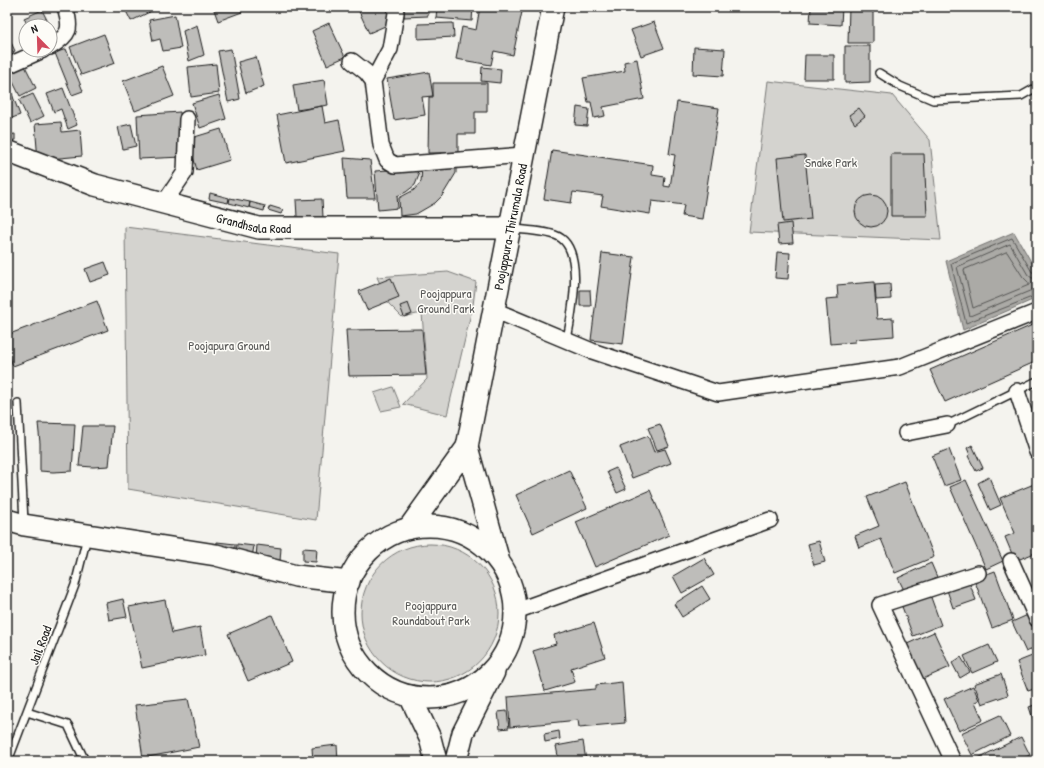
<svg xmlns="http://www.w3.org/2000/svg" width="1044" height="768" font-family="'Patrick Hand',sans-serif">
  <rect width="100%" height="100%" fill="#f4f3ee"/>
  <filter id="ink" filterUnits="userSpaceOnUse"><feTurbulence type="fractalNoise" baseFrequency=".025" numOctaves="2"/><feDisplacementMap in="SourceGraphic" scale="8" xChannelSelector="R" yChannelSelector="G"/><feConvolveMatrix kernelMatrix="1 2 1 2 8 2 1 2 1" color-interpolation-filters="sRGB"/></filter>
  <g filter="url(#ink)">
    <path fill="#d4d3cf" stroke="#787876" d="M768,81L892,95L930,140L941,240L749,232Z
      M125,227L339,254L316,520L128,489Z
      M448,272L476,282L473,305L447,415L403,404L427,379L422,313L402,317L389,304L377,277Z
      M393,387L401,407L381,411L374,393Z
      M361 613a69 69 0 1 1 138 0a69 69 0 1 1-138 0Z"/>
    <path fill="#abaaa6" stroke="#72716f" d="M1014,232L1037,272V298L963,330L946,261Z"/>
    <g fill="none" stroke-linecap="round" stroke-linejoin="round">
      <path stroke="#555553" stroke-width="1" d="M1007,252L1023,277L1029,283V285L973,308L964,270Z
        M1037,273L1032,272L1012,238L952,263L951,264L966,323L1037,295
        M1037,278H1032L1028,275L1010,244L957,267L970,316L1032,290H1037"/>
    </g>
    <path fill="#bebdba" stroke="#1c1c1c" d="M124,7H160L131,21Z
      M213,7H240L242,12L218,21Z
      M357,7H385L392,23L369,33Z
      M403,7H428V16L404,17Z
      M437,7H473L472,21L436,18Z
      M480,7H523L513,55L494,51L491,65L456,59L462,27L476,30Z
      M811,7H842L841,25L810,23Z
      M849,7H873V43H848Z
      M42,10L50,26H28L24,18Z
      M175,15L181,48L163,51L160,39L153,41L149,20Z
      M654,22L664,48L641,56L631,30Z
      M329,23L345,57L327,65L312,31Z
      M453,23L454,37L418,39V24Z
      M197,25L204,55L189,61L183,31Z
      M7,34L15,51L7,54Z
      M104,34L115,63L81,75L70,47Z
      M845,46H870V82L845,83Z
      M694,47L725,49L723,76L693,74Z
      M66,49L83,91L72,95L55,53Z
      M231,49L240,99L228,102L218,51Z
      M805,55H834V79H804Z
      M256,57L264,86L246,93L238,62Z
      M637,59L644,99L603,107L605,116L594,118L591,102H588L583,78L625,71L624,62Z
      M216,64L219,93L191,97L188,67Z
      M25,66L36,88L20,96L9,74Z
      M162,66L174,96L135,111L123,81Z
      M482,67L501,69L500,83L481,81Z
      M429,72L433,96L422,97L425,115L394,120L387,79Z
      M324,80L328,105L297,110L293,85Z
      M7,81L20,115L7,120Z
      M433,83H487V112H475V134H458V153H428L429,97H433Z
      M63,88L77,125L68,129L61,109L54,112L47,94Z
      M33,94L44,116L30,123L19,100Z
      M219,95L226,119L200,128L192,103Z
      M677,102L719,108L702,219L682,216L684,205L652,201L650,214L601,206L603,196L573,192L571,203L544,199L552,150L653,165L652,175L665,177L664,186L670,187L675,155L669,154Z
      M322,106L325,123L339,120L345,151L286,163L277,115Z
      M577,107L589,109L587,126L575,125Z
      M859,108L865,116L855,124L849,115Z
      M180,112L182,157L139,159L137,115Z
      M61,122L62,132L80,130L82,156L38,160L35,124Z
      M131,124L136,146L123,149L118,127Z
      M221,129L230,160L197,170L188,139Z
      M15,134V140L7,141V135Z
      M891,154H924L927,216H891Z
      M805,155L811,219L783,222L777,158Z
      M344,158L370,160L375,198H347Z
      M456,163V173L442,196L435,203L416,214L400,216L399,198L414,190L421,182L422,166Z
      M415,168L419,175L415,185L406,192L397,196L398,208L378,210L375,171Z
      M210,193L229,198L228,203L209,199Z
      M855 211a16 16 0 1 1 32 0a16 16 0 1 1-32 0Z
      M230,198L250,202L249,208L229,203Z
      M322,199L323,217H297L296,200Z
      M250,202L265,206L264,211L249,207Z
      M270,206L283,210L281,214L268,210Z
      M791,223L793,243L779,244L777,225Z
      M777,252L790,253L788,279L775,278Z
      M602,253L634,257L623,344L591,340Z
      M105,262L110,275L90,282L85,269Z
      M391,278L399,297L367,310L359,291Z
      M874,282L877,319L893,318L894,336L855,339V342L830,344L826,299L838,298L837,285Z
      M890,284L891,299L876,300L875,285Z
      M580,290H590L591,306H580Z
      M97,301L108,330L13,366L7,350V335Z
      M408,303L412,314L404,317L400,306Z
      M1037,323V361L945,402L930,370Z
      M422,329L426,375L349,376L346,330Z
      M38,423L75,424L72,471L53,472L40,471V443Z
      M660,424L669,446L657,450L648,428Z
      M83,426H113L109,466L93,467L79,466Z
      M648,436L654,452L665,449L671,463L632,478L620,447Z
      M972,445L983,468L976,471L968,456L970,455L967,448Z
      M949,449L961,480L944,486L932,456Z
      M616,468L626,489L617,493L607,472Z
      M569,470L587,508L533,533L516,495Z
      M989,477L1001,505L990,510L978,483Z
      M966,480L1003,561L986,569L950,487Z
      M905,482L934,557L895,573L881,539L859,548L855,536L879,526L867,497Z
      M1034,484L1037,492V552L1015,561L1005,537L1015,533L1000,498Z
      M650,490L669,535L595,567L576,522Z
      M819,541L825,562L814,565L808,544Z
      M217,542L235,544V549L216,547Z
      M237,544L254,546L252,557L236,555Z
      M257,545L281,548L280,561L256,558Z
      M303,548L317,549L316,562L303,561Z
      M704,558L714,575L682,593L673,576Z
      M931,563L937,577L905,592L898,578Z
      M995,571L1013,620L992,628L974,579Z
      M969,582L976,600L953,608L947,590Z
      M702,586L710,599L682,617L674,604Z
      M929,592L941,625L913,636L901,604Z
      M123,599L127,617L109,620L106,603Z
      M165,600L172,633L200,627L205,655L142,668L129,607Z
      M1030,614L1037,630V647L1026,652L1012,622Z
      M272,615L292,662L248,681L228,634Z
      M594,623L605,657L571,668L575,682L545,691L533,651L556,644L554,635Z
      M934,632L950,667L923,679L907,644Z
      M989,645L997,662L972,673L964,656Z
      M1037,654V688L1028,691L1017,662Z
      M961,657L970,672L960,678L952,663Z
      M1001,674L1008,695L982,704L974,684Z
      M622,682L625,723L579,727L578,720L510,727L508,697L596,689V685Z
      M973,686L979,700L975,702L983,720L959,731L944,699Z
      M188,699L199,747L143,758L135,705Z
      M1037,704V725H1035L1029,707Z
      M507,711L509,728L500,729L498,712Z
      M1000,715L1010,736L972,755L961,733Z
      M559,731L560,739L545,742L544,734Z
      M1021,737L1030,755L1017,761H972Z
      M583,741L586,761H559L556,746Z
      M337,745L338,761H313L312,748Z"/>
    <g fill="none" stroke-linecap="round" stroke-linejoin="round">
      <g stroke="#1c1c1c" stroke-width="10">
        <path id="service" d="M879,73L900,86L933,100L1021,96L1037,87
          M512,229C525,230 543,231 555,235C587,246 571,316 567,340
          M18,403L24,522
          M947,425L1037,381
          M27,712L68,725L85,761
          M8,761L75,585L87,537"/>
      </g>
      <g stroke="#1c1c1c" stroke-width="18">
        <path id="minor" d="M50,47C70,35 72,29 65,7
          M352,61L366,72L373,81L381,145L387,160L395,165L524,155
          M7,66L43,50
          M373,81L390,49L396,13L395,7
          M164,203L185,172L187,119
          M494,310L592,351L718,393L900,367L1034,313
          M1017,391L1037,452
          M906,433L947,425
          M1011,561L1037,619
          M516,611L770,520
          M953,761L880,605L978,573"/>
      </g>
      <g stroke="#1c1c1c" stroke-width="24">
        <g id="secondary">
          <path id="s1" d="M7,151L95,185L259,228H510"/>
          <path d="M467,447L498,558"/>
          <path d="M7,520L24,525L216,555L296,576L349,582"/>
          <circle cx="429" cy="612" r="86"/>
          <path id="s2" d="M409,528L467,447L553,7"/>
          <path d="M410,696L430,738L436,761"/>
          <path d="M456,761L463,733L494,672"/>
        </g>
      </g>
      <use href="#service" stroke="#fdfcf7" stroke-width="7"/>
      <use href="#minor" stroke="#fdfcf7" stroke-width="15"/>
      <use href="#secondary" stroke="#fdfcf7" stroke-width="21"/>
    </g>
  </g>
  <g text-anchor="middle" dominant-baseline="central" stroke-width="3" stroke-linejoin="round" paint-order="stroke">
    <g font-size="13" fill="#5c5c5b" stroke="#fdfcf7">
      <text x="831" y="162">Snake Park</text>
      <text x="446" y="293">Poojappura<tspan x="446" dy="15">Ground Park</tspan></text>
      <text x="229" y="345">Poojapura Ground</text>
      <text x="431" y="605">Poojappura<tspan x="431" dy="15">Roundabout Park</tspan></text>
    </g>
    <g font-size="13" fill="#1c1c1c" stroke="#fdfcf7">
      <text stroke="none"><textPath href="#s1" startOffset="258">Grandhsala Road</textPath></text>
      <text stroke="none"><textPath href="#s2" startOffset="324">Poojappura-Thirumala Road</textPath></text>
      <text transform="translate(40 645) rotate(-69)">Jail Road</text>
    </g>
  </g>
  <rect width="1044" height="768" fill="none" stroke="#fdfcf7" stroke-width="24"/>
  <rect x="12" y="12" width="1020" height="744" fill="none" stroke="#1c1c1c" stroke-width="1.5" filter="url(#ink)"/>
  <g transform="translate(38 38) rotate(337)"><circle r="19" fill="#fdfcf7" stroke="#a3a29f"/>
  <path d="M0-3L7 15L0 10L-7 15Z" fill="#d1495b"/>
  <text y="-6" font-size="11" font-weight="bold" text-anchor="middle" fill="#1c1c1c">N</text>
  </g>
</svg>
